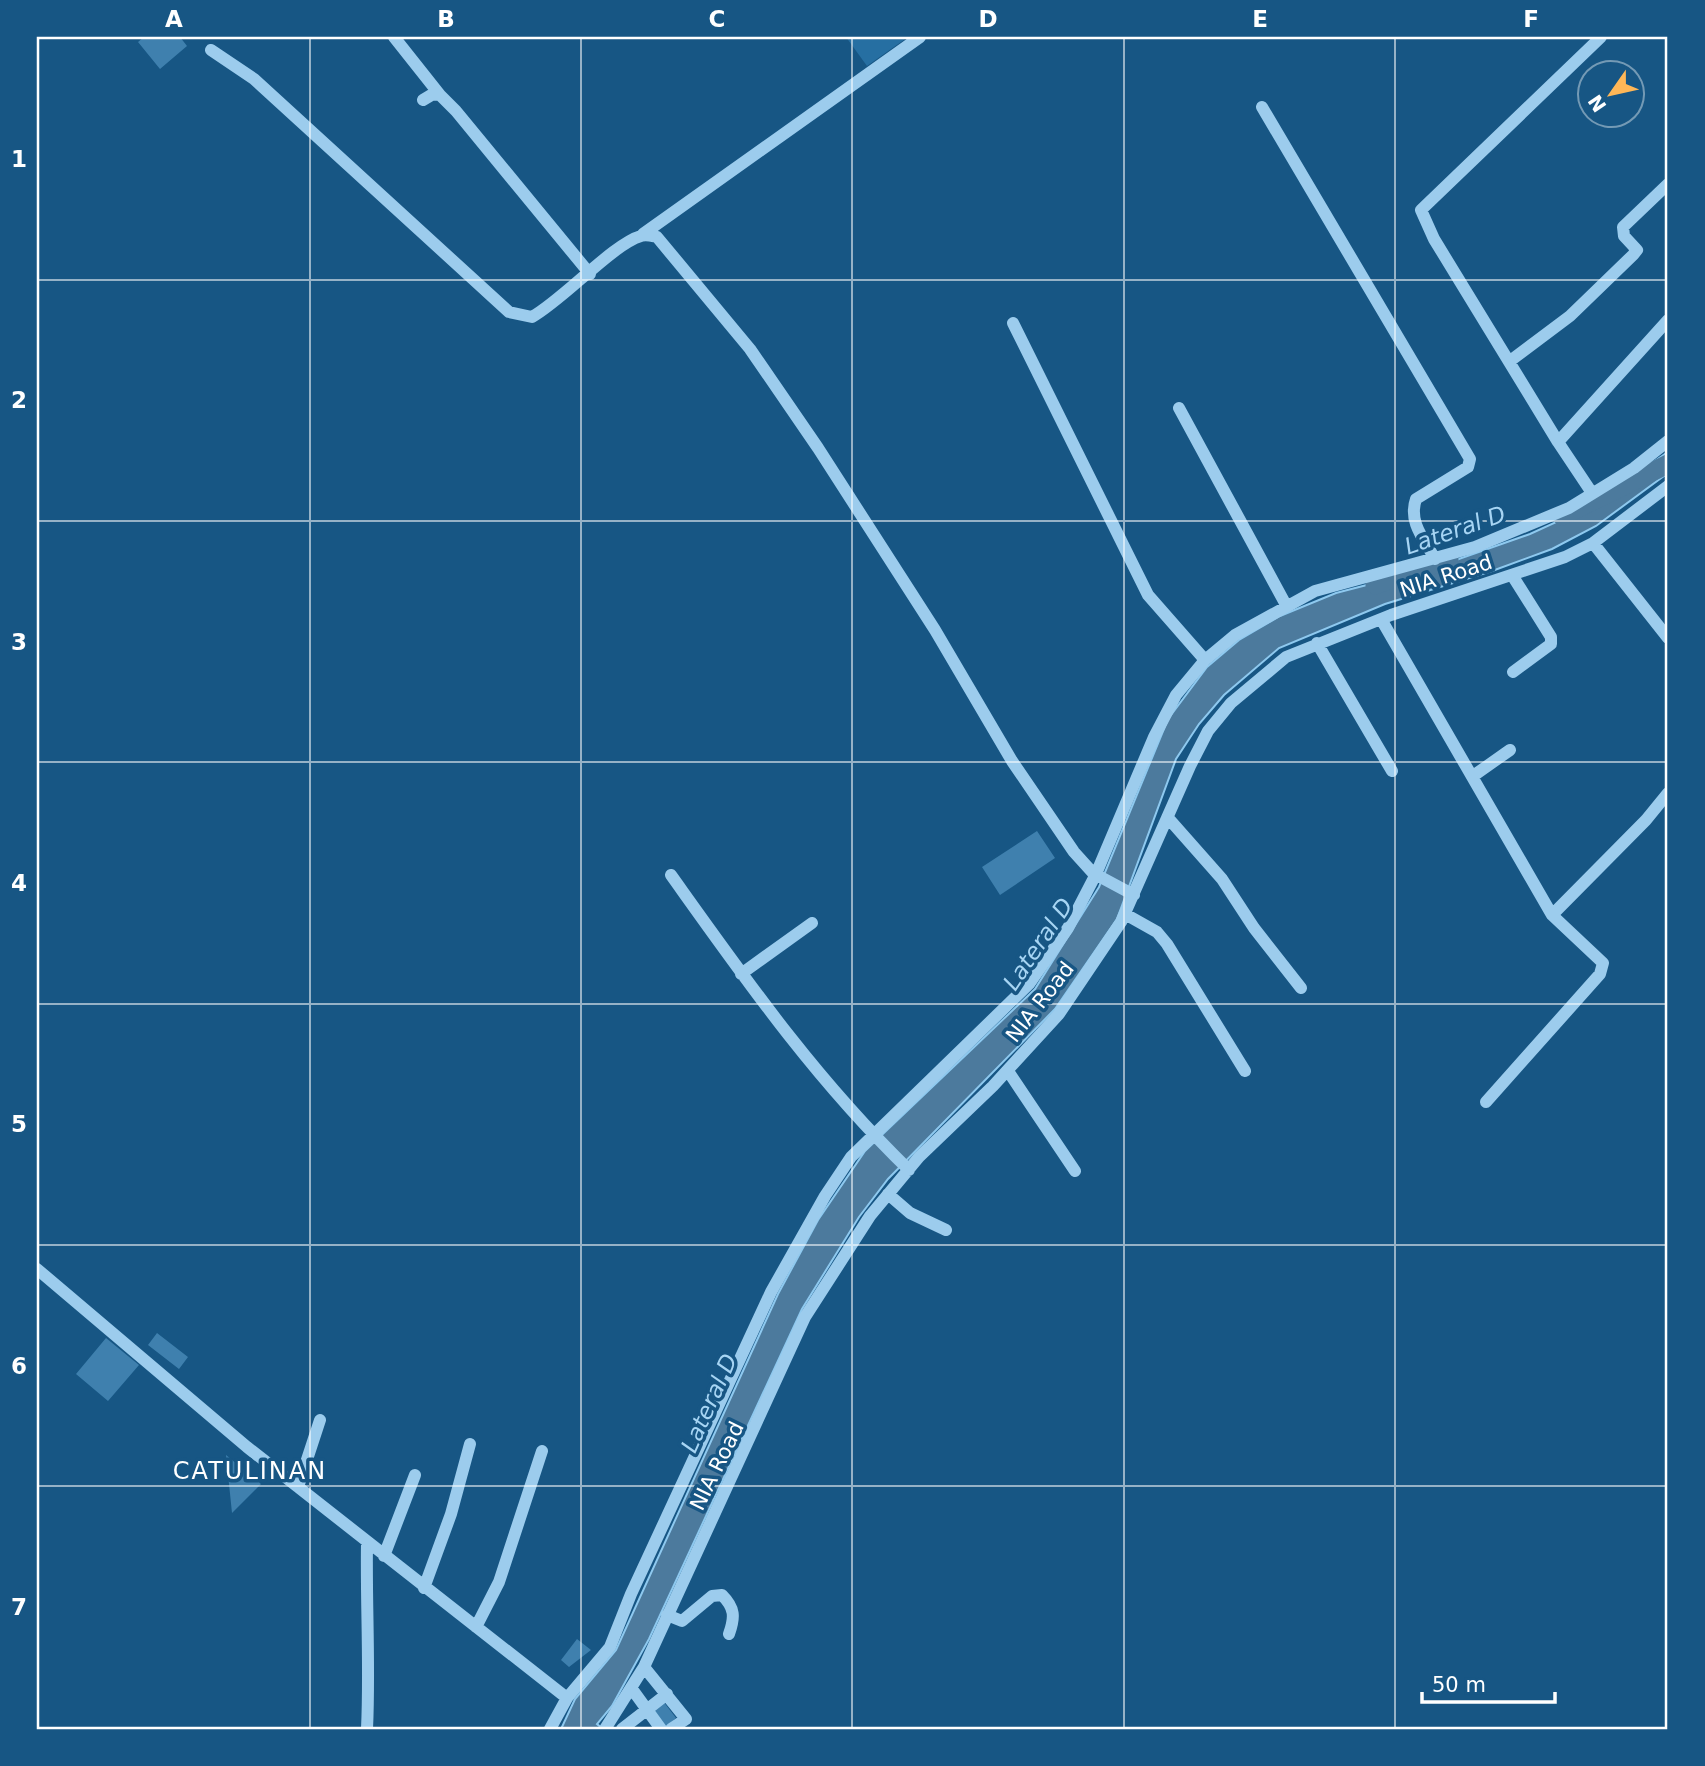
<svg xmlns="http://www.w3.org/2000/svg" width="1705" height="1766" font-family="'DejaVu Sans',sans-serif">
  <rect width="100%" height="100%" fill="#175684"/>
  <path fill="#266fa2" d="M846,37H908L867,66Z"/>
  <path fill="#4c7a9d" stroke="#8ec9ef" stroke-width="2" d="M1668,452V473L1596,526L1552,549L1492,571L1385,604L1279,648L1224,695L1199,724L1176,759L1117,919L1055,1009L888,1179L859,1217L802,1309L649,1639L612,1706L597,1724L603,1729H561L575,1699L616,1650L778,1294L818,1220L865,1151L1035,989L1099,887L1168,719L1207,667L1239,640L1280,616L1336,593L1436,567L1530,534L1587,508Z"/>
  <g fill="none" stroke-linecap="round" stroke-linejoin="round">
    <path stroke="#4c7a9d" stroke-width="19" d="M1562,516L1668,464
      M1375,585L1449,559"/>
  </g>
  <path fill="#3f80ae" d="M144,37H180L187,46L160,69L138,42Z
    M1037,831L1055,858L1000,895L982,867Z
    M157,1333L188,1357L179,1369L148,1345Z
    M106,1338L139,1365L108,1401L76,1374Z
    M226,1455L261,1484L232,1513Z
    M577,1639L591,1650L569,1667L561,1660Z
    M663,1701L676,1718L664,1728L651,1711Z"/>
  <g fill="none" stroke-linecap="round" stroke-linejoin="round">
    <path stroke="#9ccced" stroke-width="12" d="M394,37L440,95
      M211,50L254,79L509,312L532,317C564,299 613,244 641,236C646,234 652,236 657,237L750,349L818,448L935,630L1012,761L1074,852L1093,873L1134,895
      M423,100L433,94L440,95L456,111L590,274
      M1262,107L1470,459L1468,467L1416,499C1408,522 1424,539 1435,559
      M643,234L920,37
      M1013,323L1148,595L1205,660
      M1510,361L1570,316L1633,255L1637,250L1624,236L1623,227L1668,184
      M1179,408L1286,605
      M1558,442L1434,239L1421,210L1601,37
      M1592,493L1558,442L1668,320
      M1593,543L1668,638
      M1512,575L1551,637V644L1513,672
      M1381,619L1552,915L1603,963L1600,974L1486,1102
      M1317,643L1392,771
      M1473,776L1510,750
      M1169,819L1222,879L1254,928L1301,988
      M671,875C746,980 815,1079 909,1170
      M1125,914L1157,932L1167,944L1245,1071
      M1552,915L1646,820L1668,793
      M741,974L812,923
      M1008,1071L1075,1171
      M888,1194L910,1213L946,1230
      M37,1269L247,1447L567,1698
      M298,1487L320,1420
      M384,1556L415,1475
      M424,1588L451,1514L470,1444
      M667,1615L682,1621L712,1596L722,1595C735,1608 735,1617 729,1634
      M476,1627L499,1582L542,1451
      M644,1667L686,1719L671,1729
      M632,1689L661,1729
      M367,1729C370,1667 366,1605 367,1543
      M550,1729L567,1698L610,1647L631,1594L771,1292L825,1196L851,1157L1029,984L1068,928L1096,874L1154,737L1176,695L1205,660L1235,635L1315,591L1475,547L1569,508L1634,468L1668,441
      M605,1729L644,1667L805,1317L870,1216L919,1157L993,1086L1059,1014L1121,922L1190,766L1208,731L1231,703L1286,657L1391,615L1565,557L1593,543L1668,486
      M622,1729L667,1694"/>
  </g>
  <path fill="none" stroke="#fff" stroke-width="2" stroke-opacity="0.55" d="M310,37V1729M581,37V1729M852,37V1729M1124,37V1729M1395,37V1729M37,280H1668M37,521H1668M37,762H1668M37,1004H1668M37,1245H1668M37,1486H1668"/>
  <g text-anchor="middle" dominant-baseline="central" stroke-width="7" stroke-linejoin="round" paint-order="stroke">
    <g font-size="21" fill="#fff" stroke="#175684">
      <text transform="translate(1446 576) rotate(-18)">NIA Road</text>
      <text transform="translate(1040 1002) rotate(-52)">NIA Road</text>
      <text transform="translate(717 1466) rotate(-64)">NIA Road</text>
    </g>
    <g font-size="23" font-style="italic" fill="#a7d5f4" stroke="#175684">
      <text transform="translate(1455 530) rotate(-19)">Lateral D</text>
      <text transform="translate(1038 944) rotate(-56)">Lateral D</text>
      <text transform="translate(709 1403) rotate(-66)">Lateral D</text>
    </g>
    <g font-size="24" letter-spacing="2" fill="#fff" stroke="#175684">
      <text x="250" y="1471">CATULINAN</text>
    </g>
  </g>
  <rect width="1705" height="1766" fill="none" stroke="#175684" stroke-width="77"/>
  <g transform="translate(1611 94) rotate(236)"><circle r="33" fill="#175684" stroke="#749ab5" stroke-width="2"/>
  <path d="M0-5L12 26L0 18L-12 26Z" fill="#ffb757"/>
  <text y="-10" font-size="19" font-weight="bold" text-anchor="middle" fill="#ffffff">N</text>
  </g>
  <path d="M1422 1692v10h133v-10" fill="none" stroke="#ffffff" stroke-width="3.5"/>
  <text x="1432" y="1692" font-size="21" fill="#ffffff" stroke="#175684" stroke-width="5" paint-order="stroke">50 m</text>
  <rect x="38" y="38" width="1628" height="1690" fill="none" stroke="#fff" stroke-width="2.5"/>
  <g font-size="23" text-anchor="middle" font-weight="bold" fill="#fff">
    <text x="174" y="27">A</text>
    <text x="446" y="27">B</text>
    <text x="717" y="27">C</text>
    <text x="988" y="27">D</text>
    <text x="1260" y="27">E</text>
    <text x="1531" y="27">F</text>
    <text x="19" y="167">1</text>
    <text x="19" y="408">2</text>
    <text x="19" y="650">3</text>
    <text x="19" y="891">4</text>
    <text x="19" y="1132">5</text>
    <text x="19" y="1374">6</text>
    <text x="19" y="1615">7</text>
  </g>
</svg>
